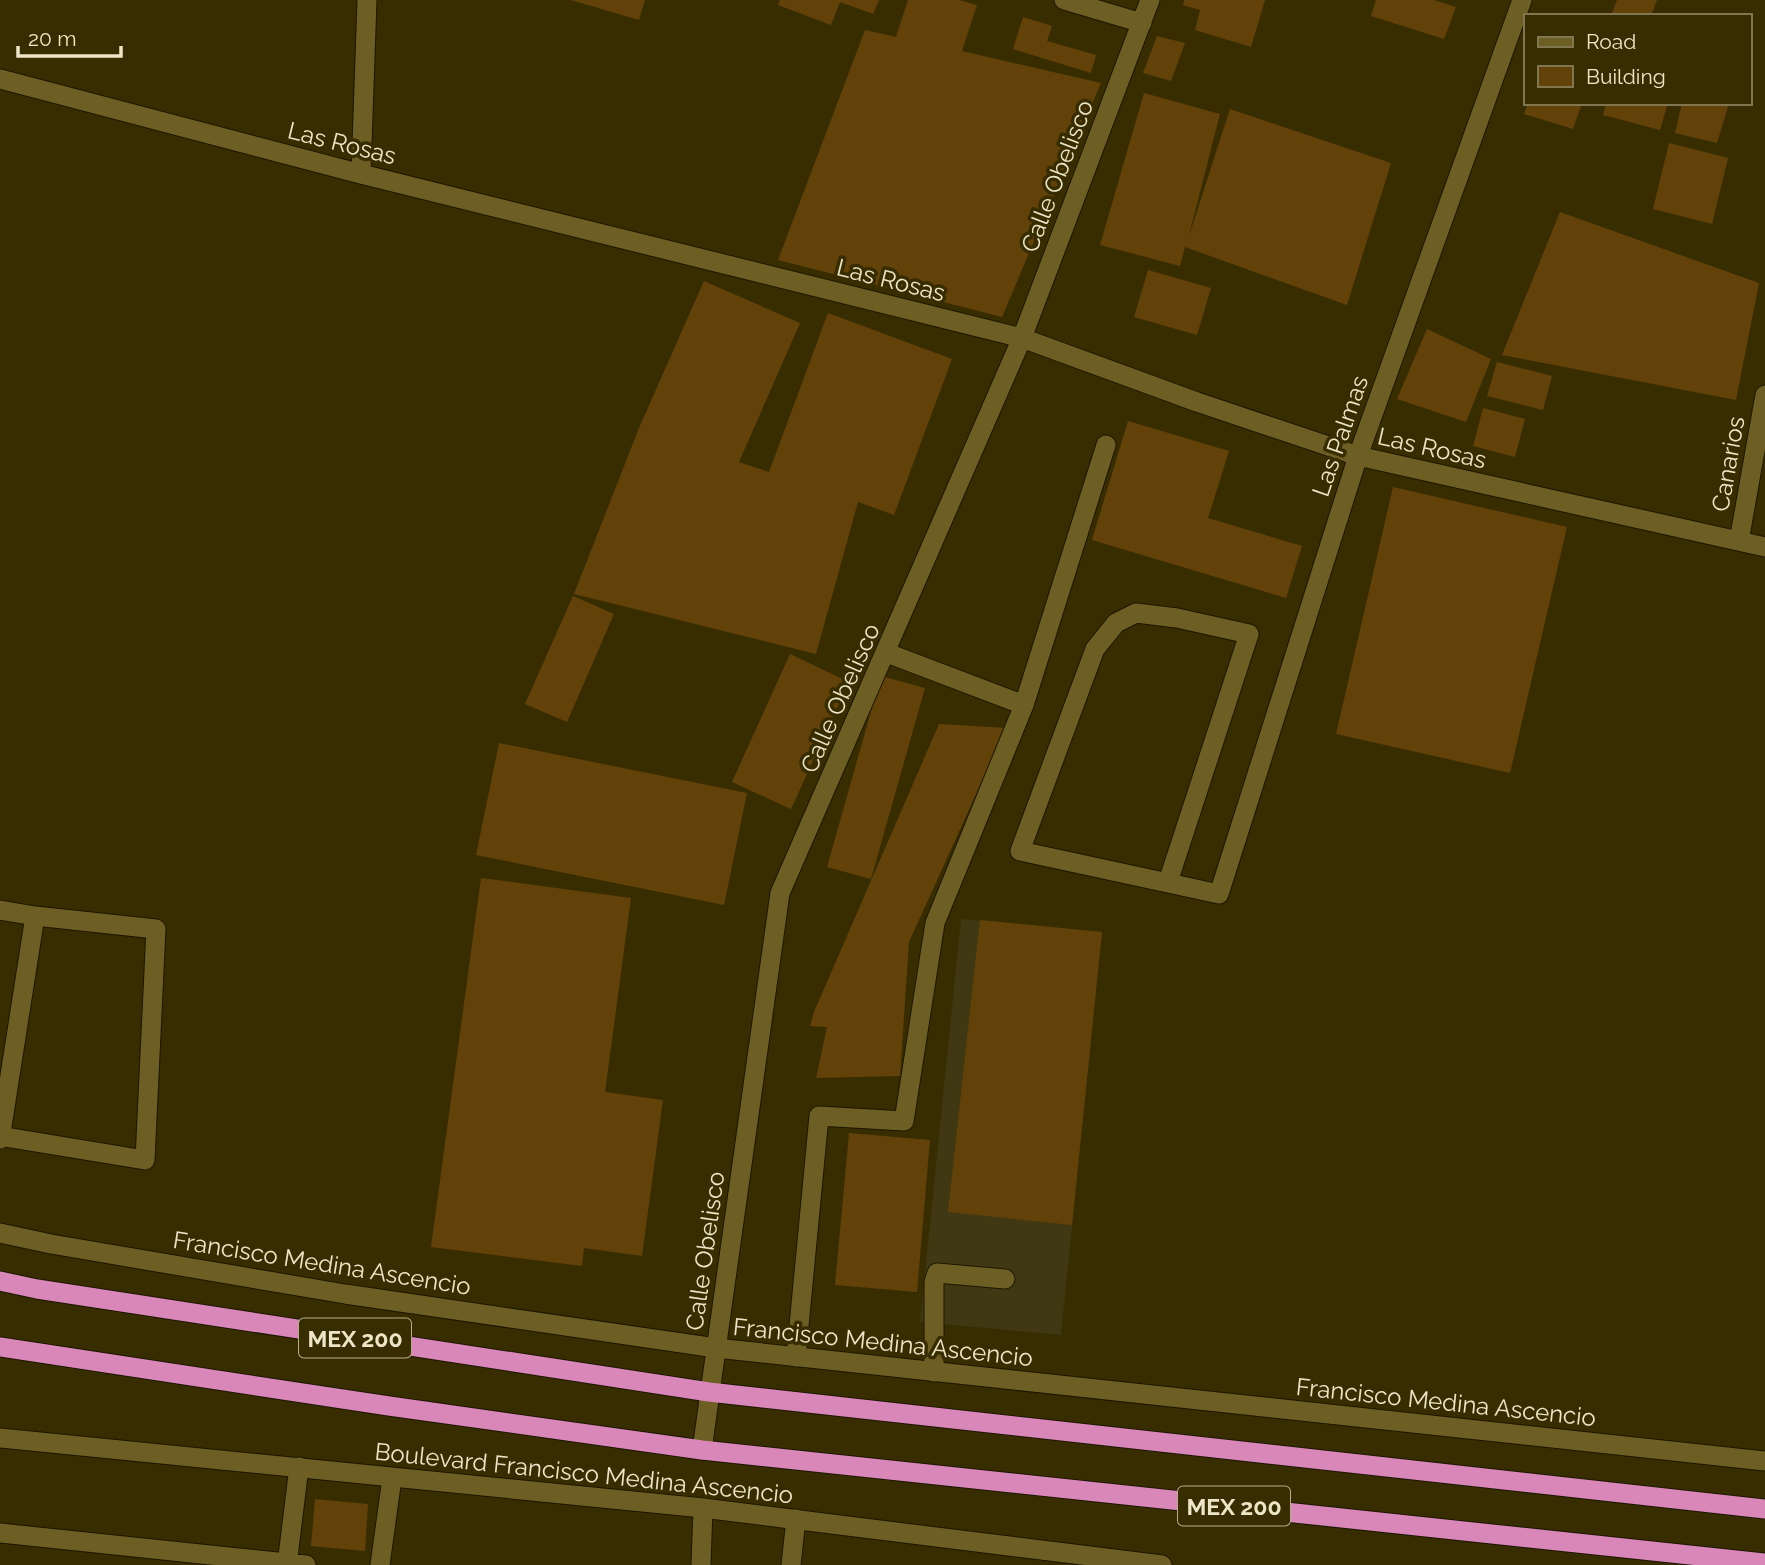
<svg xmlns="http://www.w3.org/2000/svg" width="1765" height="1565" font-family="Raleway,sans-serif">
  <rect width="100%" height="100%" fill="#382d00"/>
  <path fill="#403813" d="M961,919L1102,932L1061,1335L920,1322Z"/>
  <path fill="#634209" d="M571,0H645L639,20Z
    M780,0H879L873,14L840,2L831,25L778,5Z
    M908,0H959L977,5L962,51L1101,83L1002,317L778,260L865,30L896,37Z
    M1184,0H1265L1251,47L1195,30L1200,10L1183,5Z
    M1376,0H1434L1456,7L1444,39L1371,16Z
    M1617,0H1657L1651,16H1611Z
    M1023,17L1052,26L1047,41L1096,55L1091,73L1013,49Z
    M1157,36L1185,43L1171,81L1143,73Z
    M1144,93L1220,114L1188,239L1230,109L1391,163L1347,305L1185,247L1180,266L1100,245Z
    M1528,103H1582L1573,129L1524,114Z
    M1606,103H1668L1660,130L1603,115Z
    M1682,103H1729L1717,143L1675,133Z
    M1669,143L1728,158L1712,224L1653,209Z
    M1560,212L1759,283L1736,400L1502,355Z
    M1148,270L1211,288L1197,335L1134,317Z
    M704,281L800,323L739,462L769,472L828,313L952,359L894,515L858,502L816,654L574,594L639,428Z
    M1427,329L1491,359L1466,422L1397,399Z
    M1497,362L1552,376L1543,410L1487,396Z
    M1483,408L1525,419L1515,457L1473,446Z
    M1128,421L1229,451L1208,518L1302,546L1286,598L1092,540Z
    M1393,487L1567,527L1510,773L1336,734Z
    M573,596L614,614L567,722L525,704Z
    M790,654L849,682L791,809L732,782Z
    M881,676L925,688L871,879L827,867Z
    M939,724L1006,728L909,942L900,1076L816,1078L827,1027L810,1026L814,1012Z
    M499,743L747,793L724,905L476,855Z
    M481,878L631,898L605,1092L663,1100L642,1256L584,1248L582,1266L431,1247Z
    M980,920L1102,932L1072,1225L948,1212Z
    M849,1133L930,1140L917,1292L835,1285Z
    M315,1499L368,1504L365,1551L311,1546Z"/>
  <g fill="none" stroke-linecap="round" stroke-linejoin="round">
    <g stroke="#1d1600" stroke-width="21">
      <path id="service" d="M887,653L1024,705
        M1168,882L1249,634L1177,618L1136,613L1116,623L1095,649L1020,851L1219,894L1358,456
        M0,910L35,916L0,1139
        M0,1136L145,1160L156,929L35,916
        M796,1357L819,1116L904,1121L935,923L1024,705L1106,445
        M934,1372V1282L937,1273L1005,1279
        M0,1533L306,1565
        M287,1565L299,1467
        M380,1565L392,1478
        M701,1565L703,1508
        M791,1565L796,1519"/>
    </g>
    <g stroke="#1d1600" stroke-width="21">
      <path id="minor" d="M1064,0L1142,23
        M0,79L361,174L1022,338L1197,402L1358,456L1765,547
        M361,174L367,0
        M1358,456L1522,0
        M1739,541L1765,395
        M702,1450L780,893L1022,338L1150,0"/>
    </g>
    <g stroke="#1d1600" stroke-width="21">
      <path id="secondary" d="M0,1233L51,1244L345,1294L716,1348L1765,1461
        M0,1438L703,1508L1162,1565"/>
    </g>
    <g stroke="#1d1600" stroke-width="21">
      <path id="trunk" d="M0,1281L37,1289L709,1392L1765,1509
        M0,1347L389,1406L702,1450L1765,1563"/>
    </g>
    <use href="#service" stroke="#6d5f23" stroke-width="19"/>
    <use href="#minor" stroke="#6d5f23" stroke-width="19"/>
    <use href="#secondary" stroke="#6d5f23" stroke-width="19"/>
    <use href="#trunk" stroke="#d887b8" stroke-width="19"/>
  </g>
  <g text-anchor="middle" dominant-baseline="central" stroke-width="7" stroke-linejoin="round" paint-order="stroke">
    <g fill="#382d00" stroke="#b6ae8b" stroke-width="2">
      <rect x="299" y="1318.5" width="112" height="39" rx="5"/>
      <rect x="1178" y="1486.5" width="112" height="39" rx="5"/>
    </g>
    <g font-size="23" font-weight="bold" fill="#ece5c7">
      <text x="355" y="1338">MEX 200</text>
      <text x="1234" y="1506">MEX 200</text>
    </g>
    <g font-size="24" fill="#ece5c7" stroke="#382d00">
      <text transform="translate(342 143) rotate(14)">Las Rosas</text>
      <text transform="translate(1057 176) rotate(-69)">Calle Obelisco</text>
      <text transform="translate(891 280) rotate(14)">Las Rosas</text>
      <text transform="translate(1340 436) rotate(-71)">Las Palmas</text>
      <text transform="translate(1432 448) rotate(13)">Las Rosas</text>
      <text transform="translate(1728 464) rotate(-80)">Canarios</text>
      <text transform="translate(840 698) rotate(-66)">Calle Obelisco</text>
      <text transform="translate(705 1251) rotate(-82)">Calle Obelisco</text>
      <text transform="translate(322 1263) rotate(9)">Francisco Medina Ascencio</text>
      <text transform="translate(883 1342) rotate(6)">Francisco Medina Ascencio</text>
      <text transform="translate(1446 1402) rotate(6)">Francisco Medina Ascencio</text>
      <text transform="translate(584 1473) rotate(6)">Boulevard Francisco Medina Ascencio</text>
    </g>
  </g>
  <rect x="1524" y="14" width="228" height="91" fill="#382d00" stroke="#807750" stroke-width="2"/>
  <rect x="1538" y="37" width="35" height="10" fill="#6d5f23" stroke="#807750" stroke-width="2"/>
  <text x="1586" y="49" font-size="21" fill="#ece5c7">Road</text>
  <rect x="1538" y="66" width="35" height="21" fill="#634209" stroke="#807750" stroke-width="2"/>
  <text x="1586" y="84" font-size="21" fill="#ece5c7">Building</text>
  <path d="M18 46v10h103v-10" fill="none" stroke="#ece5c7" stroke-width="3.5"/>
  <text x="28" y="46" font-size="21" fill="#ece5c7" stroke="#382d00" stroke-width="5" paint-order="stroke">20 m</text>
</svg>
